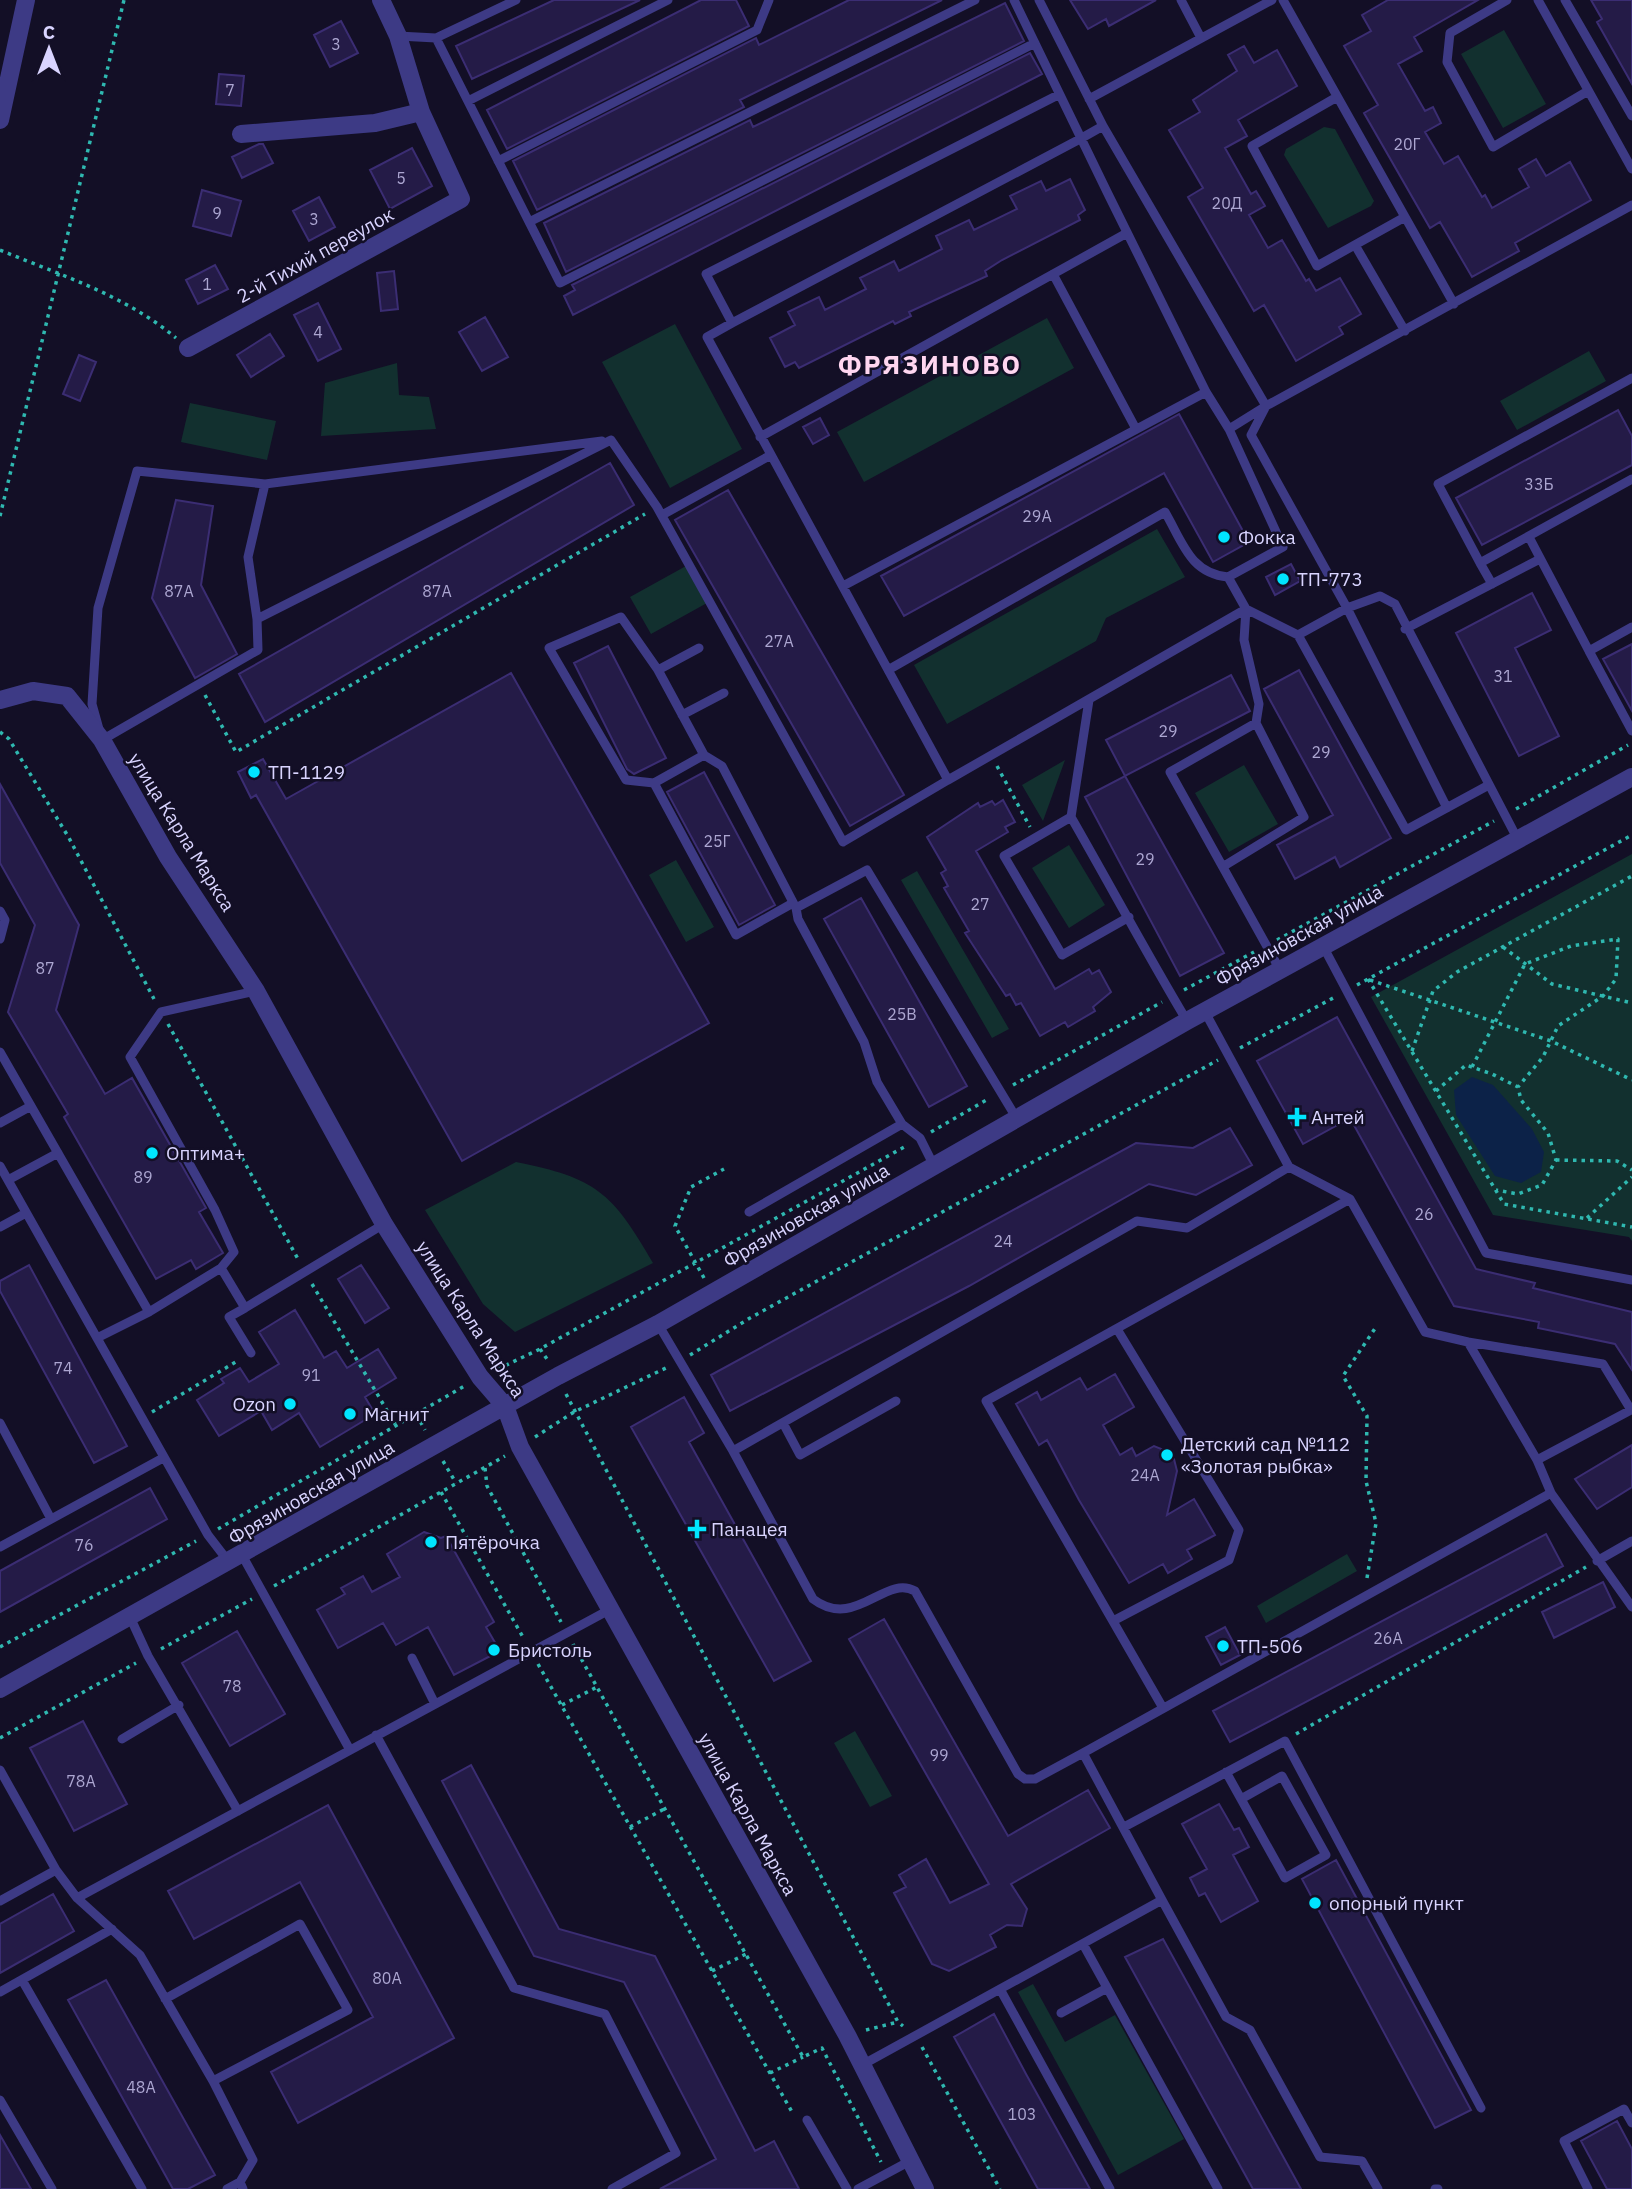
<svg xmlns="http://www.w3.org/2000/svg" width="1632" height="2189" font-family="'IBM Plex Sans',sans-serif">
  <rect width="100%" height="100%" fill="#130f26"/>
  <path fill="#12302f" d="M1504,30L1546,104L1503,128L1461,54Z
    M1324,127L1335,129L1374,201L1371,206L1328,228L1284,155L1286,149Z
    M1047,318L1074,368L864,482L837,432Z
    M675,324L742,449L670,488L602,362Z
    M1589,351L1606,381L1517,430L1500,401Z
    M397,363L399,395L429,397L436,429L321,436L325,383Z
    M190,403L276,421L267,460L181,442Z
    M1157,529L1185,577L1106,618L1096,641L947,724L914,665Z
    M686,566L707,603L651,634L630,597Z
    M1065,760L1043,821L1022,785Z
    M1244,765L1278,824L1229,852L1195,793Z
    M1069,845L1105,905L1069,928L1032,868Z
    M1632,854V1241L1629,1237L1493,1215L1371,997Z
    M676,860L714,927L686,942L649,875Z
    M917,871L1009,1029L992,1038L901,880Z
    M516,1162C596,1178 612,1192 653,1263L515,1332L483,1304L425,1210Z
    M1347,1554L1357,1571L1266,1623L1257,1606Z
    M855,1731L892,1796L870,1807L834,1743Z
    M1033,1984L1065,2042L1115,2015L1184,2139L1118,2175L1018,1992Z"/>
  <path fill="#0c2248" d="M1472,1077L1493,1085L1532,1129L1544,1152L1541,1172L1521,1183L1495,1176L1456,1115L1454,1090Z"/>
  <path fill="#241b47" stroke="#3b2d73" stroke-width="2" d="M554,0H640L472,79L456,46Z
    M701,0H736L749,26L507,149L487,110Z
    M849,0H942L740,100L744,107L537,210L513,161L756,38L759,45Z
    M1070,0H1156L1109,26L1106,19L1088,29Z
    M1388,0H1478L1414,37L1422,51L1398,64L1425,111L1433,107L1441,123L1425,132L1444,164L1458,156L1482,197L1485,195L1492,208L1529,187L1519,169L1536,159L1546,176L1570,162L1591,200L1515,243L1519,251L1472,277L1440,222L1430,228L1364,113L1378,105L1344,46L1371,31L1362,15Z
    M1591,0H1632V84L1597,22L1602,19Z
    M1005,3L1024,41L566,272L544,223L750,120L753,127Z
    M341,21L358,53L330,67L314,35Z
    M1244,46L1254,63L1277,50L1297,86L1238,120L1247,136L1225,148L1251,194L1256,191L1265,206L1249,215L1268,248L1282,240L1306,281L1309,279L1316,291L1340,278L1361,314L1339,327L1343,334L1296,361L1264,305L1254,311L1188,197L1203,188L1169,130L1200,112L1193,100L1237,71L1228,55Z
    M1030,53L1042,74L573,315L564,296L575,290L572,285Z
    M219,74L244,76L241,106L216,104Z
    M259,144H263L273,163L242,178L232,157Z
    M412,148L432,186L390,209L370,170Z
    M1070,179L1085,210L1078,215L1080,220L1002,260L985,271L987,276L909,312L911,316L895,324L893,321L799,368L795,362L785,367L770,338L795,325L788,312L819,297L825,310L866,289L860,278L894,261L899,271L942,249L936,236L969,220L974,230L1017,209L1010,196L1041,181L1046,191Z
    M202,190L241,201L231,236L193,226Z
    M319,197L335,227L309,241L293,211Z
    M215,265L228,289L198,304L186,280Z
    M394,271L398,309L381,311L377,273Z
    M318,303L341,349L318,361L294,315Z
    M485,317L508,357L482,371L459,332Z
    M270,334L284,356L251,377L237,355Z
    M79,355L96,362L80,401L63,394Z
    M1618,410L1632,436V465L1482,545L1456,498Z
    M1179,414L1249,542L1213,562L1164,473L904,616L881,576Z
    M820,418L829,435L813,444L803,427Z
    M610,463L634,505L265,722L239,674Z
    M728,490L904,795L850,826L675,520Z
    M176,500L213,506L201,585L237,654L195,678L152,598Z
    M1291,564L1300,581L1275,595L1266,577Z
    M1532,593L1551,630L1515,648L1559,736L1519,756L1456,633Z
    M1632,644V711L1603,659Z
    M608,646L666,758L634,774L627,769L574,663Z
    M1299,670L1391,838L1340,867L1335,857L1295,879L1277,845L1333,815L1264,689Z
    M511,673L709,1023L462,1161L256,795L251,798L238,772L263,759L286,799Z
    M1231,675L1250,711L1125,776L1106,740Z
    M704,772L775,905L739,925L667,792Z
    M1125,776L1224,953L1180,976L1085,797Z
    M0,784L79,925L56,1010L105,1094L132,1078L206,1208L199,1212L223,1253L196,1269L191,1260L156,1279L64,1117L68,1114L8,1012L35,925L0,863Z
    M1003,800L1015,822L1005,827L1008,832L976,851L1055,989L1089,969L1092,974L1099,970L1111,992L1093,1007L1095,1011L1068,1027L1065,1022L1040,1036L1021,1003L1016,1005L1010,994L1006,996L965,933L969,931L944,888L948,886L941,873L946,870L927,837L978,803L980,807L992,801L995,805Z
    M861,898L967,1086L929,1107L824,919Z
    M1337,1017L1476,1269L1535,1283L1533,1288L1632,1312V1370L1615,1344L1538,1328L1539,1322L1454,1306L1350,1118L1303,1144L1257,1061Z
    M1230,1128L1252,1165L1196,1195L1149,1184L969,1286L730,1411L711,1375L1136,1143L1193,1148Z
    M29,1265L127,1446L94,1463L0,1291V1281Z
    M361,1265L389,1308L365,1323L338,1279Z
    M295,1310L324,1358L336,1351L347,1368L378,1349L396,1378L365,1397L375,1414L320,1447L299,1413L272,1430L261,1411L219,1436L197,1400L224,1383L221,1379L240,1368L249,1382L279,1364L259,1332Z
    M1115,1374L1134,1407L1103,1425L1120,1455L1132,1448L1136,1456L1154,1446L1164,1450L1174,1459L1177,1471L1167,1515L1194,1499L1215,1535L1187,1550L1192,1559L1168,1573L1163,1564L1129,1583L1079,1500L1047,1440L1039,1445L1016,1404L1037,1392L1041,1400L1080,1378L1087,1390Z
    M684,1397L704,1433L689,1442L811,1661L774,1681L631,1427Z
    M1632,1445V1487L1597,1509L1575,1479Z
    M150,1488L167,1519L0,1612V1571Z
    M424,1532L441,1538L446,1536L494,1622L486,1627L500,1651L454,1675L428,1627L396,1645L383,1623L338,1648L317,1610L345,1594L341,1588L363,1576L372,1592L400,1577L387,1554Z
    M1546,1534L1563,1566L1230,1742L1213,1711Z
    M1603,1582L1615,1607L1554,1638L1542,1612Z
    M884,1619L1008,1836L1088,1790L1110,1828L1011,1884L1027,1909L1022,1926L1007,1925L990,1935L996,1947L949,1971L932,1964L894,1893L906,1887L899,1875L926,1859L950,1903L989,1884L849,1639Z
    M1225,1627L1240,1655L1221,1665L1206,1637Z
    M237,1631L285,1714L230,1746L182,1663Z
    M83,1721L127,1804L74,1831L30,1748Z
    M471,1765L559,1929L655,1956L755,2151L774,2141L799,2189H660L716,2159L624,1982L534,1956L442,1781Z
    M1219,1804L1234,1830L1239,1828L1249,1847L1233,1855L1258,1901L1221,1922L1205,1893L1199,1896L1190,1878L1207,1869L1182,1824Z
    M328,1805L454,2038L298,2123L271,2072L373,2017L300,1882L194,1939L168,1891Z
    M1336,1860L1471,2110L1435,2128L1302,1879Z
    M53,1894L74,1931L0,1973V1924Z
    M1163,1939L1301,2189H1253L1125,1957Z
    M106,1980L215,2175L188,2189H173L68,2000Z
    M994,2014L1026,2074L1090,2189H1038L954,2037Z
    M1617,2121L1632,2149V2189H1607L1581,2141Z
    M0,2135L31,2189H0Z"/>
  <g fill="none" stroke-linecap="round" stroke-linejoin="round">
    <path stroke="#2fb8b0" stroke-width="3.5" stroke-dasharray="3.5 5" stroke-linecap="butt" d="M0,250C60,275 125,295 176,338
      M0,516L124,0
      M205,695L236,752L645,514
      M0,732L9,739L69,838L154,999
      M997,766L1030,827
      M1516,809L1628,745
      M1277,940L1494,821
      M1503,947L1552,984L1632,1003
      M1368,979L1504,1204L1632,1227
      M1370,980L1551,1041L1632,1080
      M1357,985L1632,835
      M1184,990L1254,952
      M168,1024L298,1259
      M1240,1048L1335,997
      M1412,1051L1433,991L1457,972L1632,876
      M1472,1067L1525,964L1571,946L1618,939L1616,979L1603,996L1558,1026L1543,1057L1518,1087
      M1013,1085L1162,1002
      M1436,1091L1466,1065L1492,1074L1518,1087L1521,1100L1548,1133L1556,1160L1542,1185L1518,1194L1496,1190
      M931,1132L988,1099
      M1556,1160L1617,1161L1632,1170
      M1587,1218L1632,1177
      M704,1278L675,1226L691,1187L724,1169
      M312,1284L395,1424
      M540,1349L549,1362
      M690,1355L750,1318L1218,1060
      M498,1369L540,1349L906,1146
      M566,1394L898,2022L903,2026
      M152,1412L239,1360
      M416,1414L466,1385
      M535,1437L574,1412L668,1367
      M443,1461L456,1483
      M485,1468L487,1486L561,1622
      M441,1492L524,1639
      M218,1529L416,1414L425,1430
      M1367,1578L1376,1523L1366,1481L1367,1416L1343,1376L1376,1327
      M274,1586L505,1456
      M573,1644L803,2057L822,2048L881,2162
      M0,1647L196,1541
      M161,1649L252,1599
      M538,1664L792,2112
      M562,1705L599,1686
      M1296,1734L1586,1567
      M0,1738L136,1663
      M630,1827L666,1808
      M712,1971L746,1954
      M866,2030L898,2022
      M922,2047L1000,2189
      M770,2073L803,2057"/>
    <path stroke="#3d3a85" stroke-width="9" d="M1014,0C1077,131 1141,262 1206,392L1229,429L1283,547L1228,577L1246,609L948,780L707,337L732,323L1080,139L1103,126
      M1039,0L1103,126L1266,406L1251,435L1347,608L1447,808
      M1181,0L1201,38
      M1283,0L1454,304
      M1507,0L1450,33L1447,62L1493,147L1588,91
      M1538,0L1632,169
      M1565,0L1632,116
      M398,36L436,38L516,0
      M436,38L560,283L1035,43
      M1337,97L1252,146L1317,266L1405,217
      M1089,99L1272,0
      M468,101L668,0
      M498,161L757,30L769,0
      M529,222L975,0
      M1355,245L1405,331
      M1053,274L1136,429
      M732,323L706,274L1058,95
      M1632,378L1438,484L1480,563L1632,479
      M1229,429L1266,406L1632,205
      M760,437L1127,233
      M611,440L657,507L843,842L948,780
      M265,484L602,441
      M662,515L771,455
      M1529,537L1589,651
      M1480,563L1492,584
      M843,586L1206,392
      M257,619L248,557L265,484L137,471L98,608L92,704L102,740L258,650L257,619L611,440
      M1632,627L1589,651L1632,731
      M1405,629L1540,559
      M1298,635L1406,830L1487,786
      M658,670L699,648
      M888,670L1165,512C1183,543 1190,573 1228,577
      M682,715L724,693
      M704,755L654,783L736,935L793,903
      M654,783L626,780L549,648L621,617L658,670L704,755L722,766L796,908
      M1071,817L1089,700
      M1224,866L1304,817L1256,723
      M0,911L5,920L0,939
      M1129,917L1062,955L1004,856L1071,817C1110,885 1147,954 1187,1021
      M1323,946L1486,1253L1632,1280
      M1280,970L1170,772L1256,723L1259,704L1244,640L1246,609L1298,635L1347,608L1380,596L1395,604L1517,838
      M1205,1012L1289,1167L1350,1199L1425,1332L1468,1342L1537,1460L1551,1493L1632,1607
      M0,1052L149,1312L97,1338
      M0,1123L31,1106
      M0,1166L208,1535L228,1561
      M934,1166L920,1138L902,1124L877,1082L864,1042L798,919L796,908L867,870L1017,1119
      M8,1180L58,1153
      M749,1212L902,1124
      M0,1227L26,1213
      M221,1268L234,1252L215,1210L130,1057L161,1012L256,991
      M245,1308L229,1317L251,1353
      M149,1312L221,1268L245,1308L384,1224
      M658,1324L733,1451L813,1599C855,1631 885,1574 915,1591L1018,1774L1025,1779H1035L1083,1753L1551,1493
      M1468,1342L1603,1364L1631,1410L1537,1460
      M0,1423L51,1519
      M783,1423L800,1455L896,1401
      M733,1451L1137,1221L1187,1228L1289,1167
      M0,1547L163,1458
      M242,1555L350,1750
      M1597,1561L1632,1541
      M130,1617L148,1656L238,1811
      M1113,1621L1229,1560L1239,1530L1117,1329
      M412,1658L435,1704
      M1163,1708L986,1401L1350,1199
      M376,1735L514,1988L605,2014L676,2153L612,2189
      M122,1739L179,1705
      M0,1770L56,1870L0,1901
      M1226,1772L1285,1878L1326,1855L1282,1776L1241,1799
      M1124,1827L1285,1741L1481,2108
      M56,1870L77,1898
      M1162,1900L1226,2017L1250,2030L1320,2157L1362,2161L1378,2189
      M1083,1944L1218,2189
      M22,1980L142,2189
      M1000,1989L1110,2189
      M0,1992L112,1929
      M165,1999L300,1924L348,2010L213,2081
      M1061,2013L1107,1988
      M862,2065L1162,1900L1083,1753
      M0,2100L52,2189
      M807,2120L847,2189
      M227,2189L240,2182
      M243,2189L240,2182L253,2160L213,2081L140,1955L77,1898L609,1610
      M858,2189L910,2161
      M1435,2189H1438
      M1588,2189L1564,2141L1624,2109L1632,2123"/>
    <path stroke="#3d3a85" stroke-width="18" d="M0,120L26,0
      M241,134L375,123L421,112
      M188,348L461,199L421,112L398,36L381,0
      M0,700L33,691L67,696L102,740L168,857L256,991L384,1224L480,1377L505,1406L520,1447L847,2035L925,2189
      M0,1689L558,1376L658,1324L1187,1021L1632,777"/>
  </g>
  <g fill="#00e5ff" stroke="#130f26" stroke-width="2.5">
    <circle cx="1224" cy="537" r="7"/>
    <circle cx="1283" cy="579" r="7"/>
    <circle cx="254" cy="772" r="7"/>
    <path d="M1293.5 1106.5h7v7h7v7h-7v7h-7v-7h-7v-7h7z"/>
    <circle cx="152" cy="1153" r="7"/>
    <circle cx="290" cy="1404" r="7"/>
    <circle cx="350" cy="1414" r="7"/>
    <circle cx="1167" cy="1455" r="7"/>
    <path d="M693.5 1518.5h7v7h7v7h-7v7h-7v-7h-7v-7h7z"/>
    <circle cx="431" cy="1542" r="7"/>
    <circle cx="1223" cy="1646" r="7"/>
    <circle cx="494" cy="1650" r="7"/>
    <circle cx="1315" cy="1903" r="7"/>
  </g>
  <g text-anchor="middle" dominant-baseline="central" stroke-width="5" stroke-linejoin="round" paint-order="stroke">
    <g font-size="16" fill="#aca6d1">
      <text x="336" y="44">3</text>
      <text x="230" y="90">7</text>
      <text x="1407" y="144">20Г</text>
      <text x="401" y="178">5</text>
      <text x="1227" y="203">20Д</text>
      <text x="217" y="213">9</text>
      <text x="314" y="219">3</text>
      <text x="207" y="284">1</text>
      <text x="318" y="332">4</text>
      <text x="1539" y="484">33Б</text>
      <text x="1037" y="516">29А</text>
      <text x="179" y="591">87А</text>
      <text x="437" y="591">87А</text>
      <text x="779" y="641">27А</text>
      <text x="1503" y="676">31</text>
      <text x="1168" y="731">29</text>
      <text x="1321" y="752">29</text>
      <text x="717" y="841">25Г</text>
      <text x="1145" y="859">29</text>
      <text x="980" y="904">27</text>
      <text x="45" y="968">87</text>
      <text x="902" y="1014">25В</text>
      <text x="143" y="1177">89</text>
      <text x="1424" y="1214">26</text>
      <text x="1003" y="1241">24</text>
      <text x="63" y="1368">74</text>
      <text x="311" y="1375">91</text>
      <text x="1145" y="1475">24А</text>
      <text x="84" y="1545">76</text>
      <text x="1388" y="1638">26А</text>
      <text x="232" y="1686">78</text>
      <text x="939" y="1755">99</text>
      <text x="81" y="1781">78А</text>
      <text x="387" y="1978">80А</text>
      <text x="141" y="2087">48А</text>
      <text x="1022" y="2114">103</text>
    </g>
    <g font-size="19" fill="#d9d4ff" stroke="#130f26">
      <text transform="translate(315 255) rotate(-29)">2-й Тихий переулок</text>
      <text transform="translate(182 832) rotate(58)">улица Карла Маркса</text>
      <text transform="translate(1299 935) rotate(-29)">Фрязиновская улица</text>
      <text transform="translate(806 1215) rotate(-30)">Фрязиновская улица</text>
      <text transform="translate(471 1319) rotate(57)">улица Карла Маркса</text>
      <text transform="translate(311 1492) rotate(-30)">Фрязиновская улица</text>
      <text transform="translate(748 1814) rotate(61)">улица Карла Маркса</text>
    </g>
    <g font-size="19" fill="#d9d4ff" stroke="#130f26" text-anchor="start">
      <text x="1238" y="537">Фокка</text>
      <text x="1297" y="579">ТП-773</text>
      <text x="268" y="772">ТП-1129</text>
      <text x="1311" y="1117">Антей</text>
      <text x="166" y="1153">Оптима+</text>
      <text x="276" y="1404" text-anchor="end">Ozon</text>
      <text x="364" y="1414">Магнит</text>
      <text x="1181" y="1444">Детский сад №112<tspan x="1181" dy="22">«Золотая рыбка»</tspan></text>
      <text x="711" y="1529">Панацея</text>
      <text x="445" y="1542">Пятёрочка</text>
      <text x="1237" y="1646">ТП-506</text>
      <text x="508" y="1650">Бристоль</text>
      <text x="1329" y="1903">опорный пункт</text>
    </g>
    <g font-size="26" font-weight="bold" letter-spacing="2" fill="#ffd6f0" stroke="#130f26">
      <text x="930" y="364">ФРЯЗИНОВО</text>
    </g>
  </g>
  <g transform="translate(49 49)" stroke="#130f26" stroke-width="5" paint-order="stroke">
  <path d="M0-5L12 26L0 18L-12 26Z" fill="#d9d4ff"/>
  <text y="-10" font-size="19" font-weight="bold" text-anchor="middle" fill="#d9d4ff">С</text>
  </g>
</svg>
